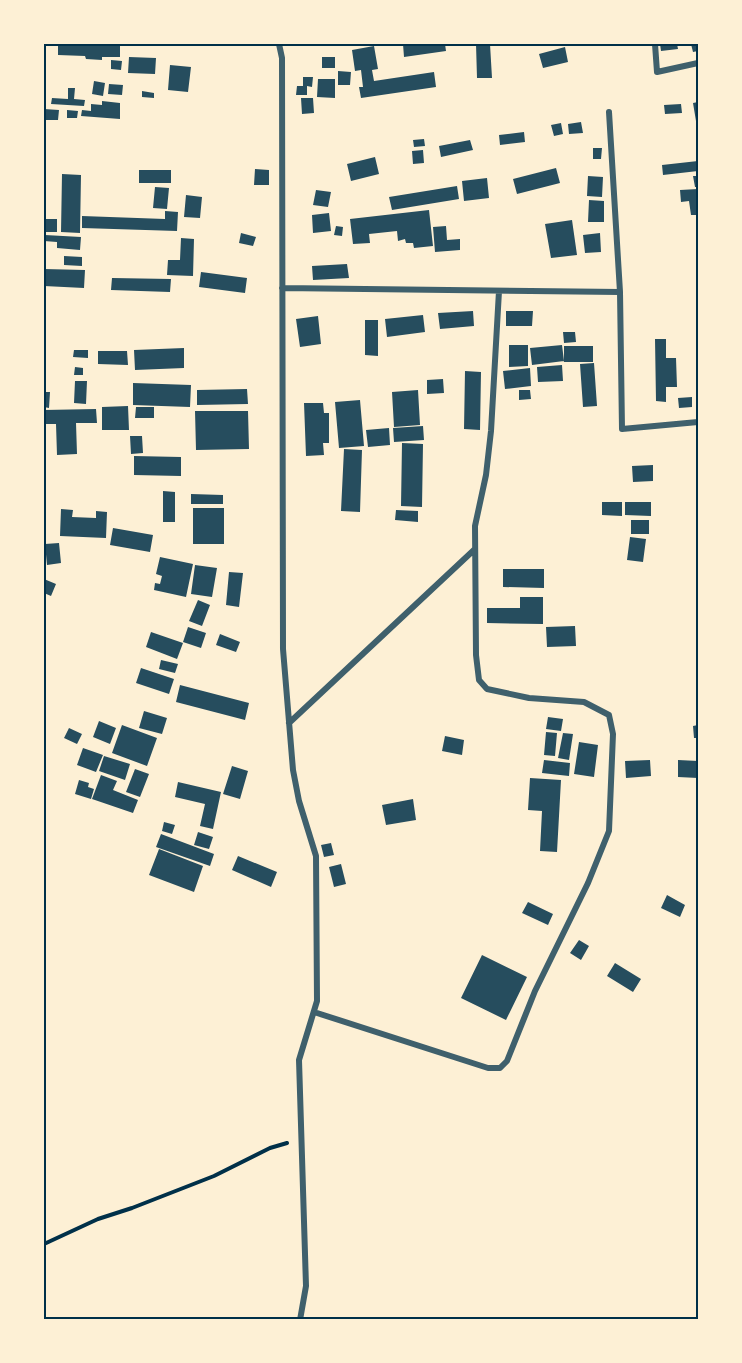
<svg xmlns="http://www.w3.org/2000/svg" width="742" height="1363" font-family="Raleway,sans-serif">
  <rect width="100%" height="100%" fill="#fdf0d5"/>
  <path fill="#264d5e" d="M58,44L120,45V57H102V60L86,59L85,56L58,55Z
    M403,44H445L446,51L404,57Z
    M476,44H490L492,78H477Z
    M660,44H677L678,49L661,51Z
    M691,44H698V51L693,52Z
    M374,46L378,69L372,70L374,81L434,72L436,87L361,98L359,87H363L361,70L355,71L352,50Z
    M565,47L568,62L543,68L539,54Z
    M129,57L156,58L155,74L128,73Z
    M322,57H335V68H322Z
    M111,60L122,61L121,70L111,69Z
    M170,65L191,67L188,92L168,90Z
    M338,71L351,72L350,85H338Z
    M303,77H313L312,87L307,86V95H296L297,86H303Z
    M318,79H335V98L317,97Z
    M94,81L105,83L103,96L92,94Z
    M109,84L123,85L122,95L108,94Z
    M68,88H75L74,99L85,100L84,106L51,104L52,98L68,99Z
    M142,91L154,93V98L142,97Z
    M301,98H313L314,113L302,114Z
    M102,101L120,103V119L81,116L82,110L91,111V104L102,105Z
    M698,102V121H696L693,103Z
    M681,104L682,113L665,114L664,105Z
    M44,109L59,110L58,120H44Z
    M67,110L78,111L77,118H67Z
    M581,122L583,133L569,134L568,124Z
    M561,123L563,134L554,136L551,125Z
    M524,132L525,142L500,145L499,135Z
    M424,139L425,146L414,147L413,140Z
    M470,140L473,150L441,157L439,146Z
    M593,148H602L601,159H593Z
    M423,150L424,163L413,164L412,151Z
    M375,157L379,174L351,181L347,164Z
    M698,161V171L663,175L662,165Z
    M556,168L560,183L517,194L513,179Z
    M255,169L269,170V185H254Z
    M139,170H171V183H139Z
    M62,174L81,175L80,233L61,232Z
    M588,176L603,177L602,197L587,196Z
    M693,176H698V187H695Z
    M487,178L489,198L464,201L462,181Z
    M457,186L459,199L392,210L389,197Z
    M155,187L169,188L167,209L153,208Z
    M698,189V215H691L689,201L681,202L680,190Z
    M316,190L331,192L328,207L313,205Z
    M186,195L202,197L200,218L184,217Z
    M589,200L604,201V222H588Z
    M429,210L433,246L414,248L413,243H406L405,239L398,241L397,231L369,234L370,243L353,244L350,219Z
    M165,211L178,212L177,231L82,228V216L165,219Z
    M329,213L331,231L313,233L312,215Z
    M44,219H57V232H44Z
    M572,220L577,255L551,258L545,224Z
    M336,226L343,227L342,236L334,235Z
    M446,226L447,240L460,239V250L435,252L433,227Z
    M241,233L256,237L253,246L239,243Z
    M600,233L601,252L585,253L583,235Z
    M45,235L81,237L80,250L57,248V242L44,241Z
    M181,238L194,239L193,276L167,275L168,260H180Z
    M64,256L82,257V266L64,265Z
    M347,264L349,278L313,280L312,266Z
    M44,269L85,270L84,288L44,286Z
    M201,272L247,278L245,293L199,287Z
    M112,278L171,279L170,292L111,290Z
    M473,311L474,326L440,329L438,313Z
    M506,311H533L532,326H506Z
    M423,315L425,332L387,337L385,319Z
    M318,316L321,344L300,347L296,319Z
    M365,320H378V356L365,355Z
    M563,332H575L576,342L564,343Z
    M655,339H666V358H676L677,387H666V402L656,401Z
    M509,345H528V366L509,367Z
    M562,345L564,361L532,365L530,348Z
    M564,346H593V362H564Z
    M184,348V368L135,370L134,350Z
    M74,350H88V358L73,357Z
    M98,351H127L128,365L98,364Z
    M594,363L597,406L583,407L580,364Z
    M562,365L563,381L538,382L537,367Z
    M75,367L83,368V375H74Z
    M530,368L531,386L505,389L503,371Z
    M465,371L481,372L480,430L464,429Z
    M443,379L444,393L427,394V380Z
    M75,381H87L86,404L74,403Z
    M697,381H698V403H696Z
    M133,383L191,385L190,407L133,405Z
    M247,389L248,404L197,405V390Z
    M418,390L420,425L394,427L392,392Z
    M519,390H530L531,399L519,400Z
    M44,392H50L49,408L44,407Z
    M692,397V407L679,408L678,398Z
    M360,400L364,446L339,448L335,402Z
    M304,403H323L324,413H329V443H323L324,455L306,456Z
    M128,406L129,430H102V407Z
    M136,407H154V418H135Z
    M96,409L97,423H76L77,454L57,455L56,424H44V410Z
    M195,411H248L249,449L196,450Z
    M423,426L424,440L394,442L393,428Z
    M389,428L390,445L368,447L366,430Z
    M130,436H142L143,453L131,454Z
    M402,443L423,444L422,507L401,506Z
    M344,449L362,450L360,512L341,511Z
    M134,456L181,457V476L134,475Z
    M653,465V481L633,482L632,466Z
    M163,491L175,492V522H163Z
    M191,494L223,495V504H191Z
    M602,502H622V516L602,515Z
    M625,502H651V516L625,515Z
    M193,508H224V544H193Z
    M61,509L73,510L72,517L96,518V511L107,512L106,538L60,536Z
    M396,510L418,511V522L395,520Z
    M631,520H649V534H631Z
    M113,528L153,535L150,552L110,545Z
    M630,537L646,539L643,562L627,560Z
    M59,543L61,563L47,565L45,544Z
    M160,557L193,564L186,597L154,590L155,583L160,584L162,576L156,574Z
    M195,565L217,568L212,597L191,594Z
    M503,569H544V588L503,587Z
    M229,572L243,573L239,607L226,605Z
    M44,579L56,584L51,596L44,593Z
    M520,597H543V624L487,623V608H520Z
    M198,600L210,605L202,626L189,621Z
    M575,626L576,646L547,647L546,627Z
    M188,627L206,633L201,648L183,642Z
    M151,632L183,643L177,659L146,647Z
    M220,634L240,642L236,652L216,645Z
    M161,660L178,664L175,673L159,669Z
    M141,668L174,679L169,694L136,683Z
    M180,685L249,703L245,720L176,702Z
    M144,711L167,718L162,734L139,728Z
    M548,717L563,719L561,731L546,729Z
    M99,721L116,728L110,744L93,737Z
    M122,725L157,738L147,766L112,753Z
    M698,725V738H694L693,726Z
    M69,728L82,734L77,744L64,738Z
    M546,732L557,733L555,756L544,755Z
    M563,733L573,734L569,760L558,758Z
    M445,736L464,740L462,755L442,751Z
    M579,742L598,745L594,777L574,774Z
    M83,748L103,755L96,772L77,765Z
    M104,756L130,764L125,780L99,771Z
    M544,760L570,763L569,776L542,773Z
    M650,760L651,776L626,778L625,761Z
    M678,760L698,761V778L678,777Z
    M232,766L248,771L240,799L223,794Z
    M135,769L149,774L140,797L126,792Z
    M101,775L117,781L113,790L138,800L133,813L92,799Z
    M530,778L561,780L557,852L540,851L542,811L528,810Z
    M79,780L89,783L88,787L94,789L91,799L75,794Z
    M178,782L221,792L213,829L200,826L205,804L175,797Z
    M413,799L416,820L386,825L382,805Z
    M164,822L175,825L172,834L162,831Z
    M198,832L213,837L209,849L194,845Z
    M161,834L214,854L210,866L156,847Z
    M331,843L334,855L324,857L321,845Z
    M159,849L203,866L194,892L149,875Z
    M238,856L277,872L271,887L232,870Z
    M341,864L346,884L334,887L329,867Z
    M667,895L685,905L680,917L661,908Z
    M528,902L553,914L548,925L522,913Z
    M579,940L589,946L581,960L570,953Z
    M482,955L527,977L506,1020L461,998Z
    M615,963L641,979L633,992L607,976Z"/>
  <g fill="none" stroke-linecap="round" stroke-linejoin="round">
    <path stroke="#003049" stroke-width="4" d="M44,1244L98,1219L132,1208L214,1176L270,1148L287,1143"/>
    <path stroke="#3f606c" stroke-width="6" d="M279,44L282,58L283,649L293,770L299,801L316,856L317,1001L299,1060L306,1286L300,1320
      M655,44L657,72L698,63
      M282,288L620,292L609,112
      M620,292L622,429L698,422
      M289,723L475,549
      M314,1012L488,1068H500L507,1061L535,991L588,883L609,831L613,734L609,715L584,702L529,698L487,689L479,680L476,655L475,526L486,475L491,431L499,291"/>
  </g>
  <rect width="742" height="1363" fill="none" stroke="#fdf0d5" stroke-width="90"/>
  <rect x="45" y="45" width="652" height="1273" fill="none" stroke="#003049" stroke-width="2"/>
</svg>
